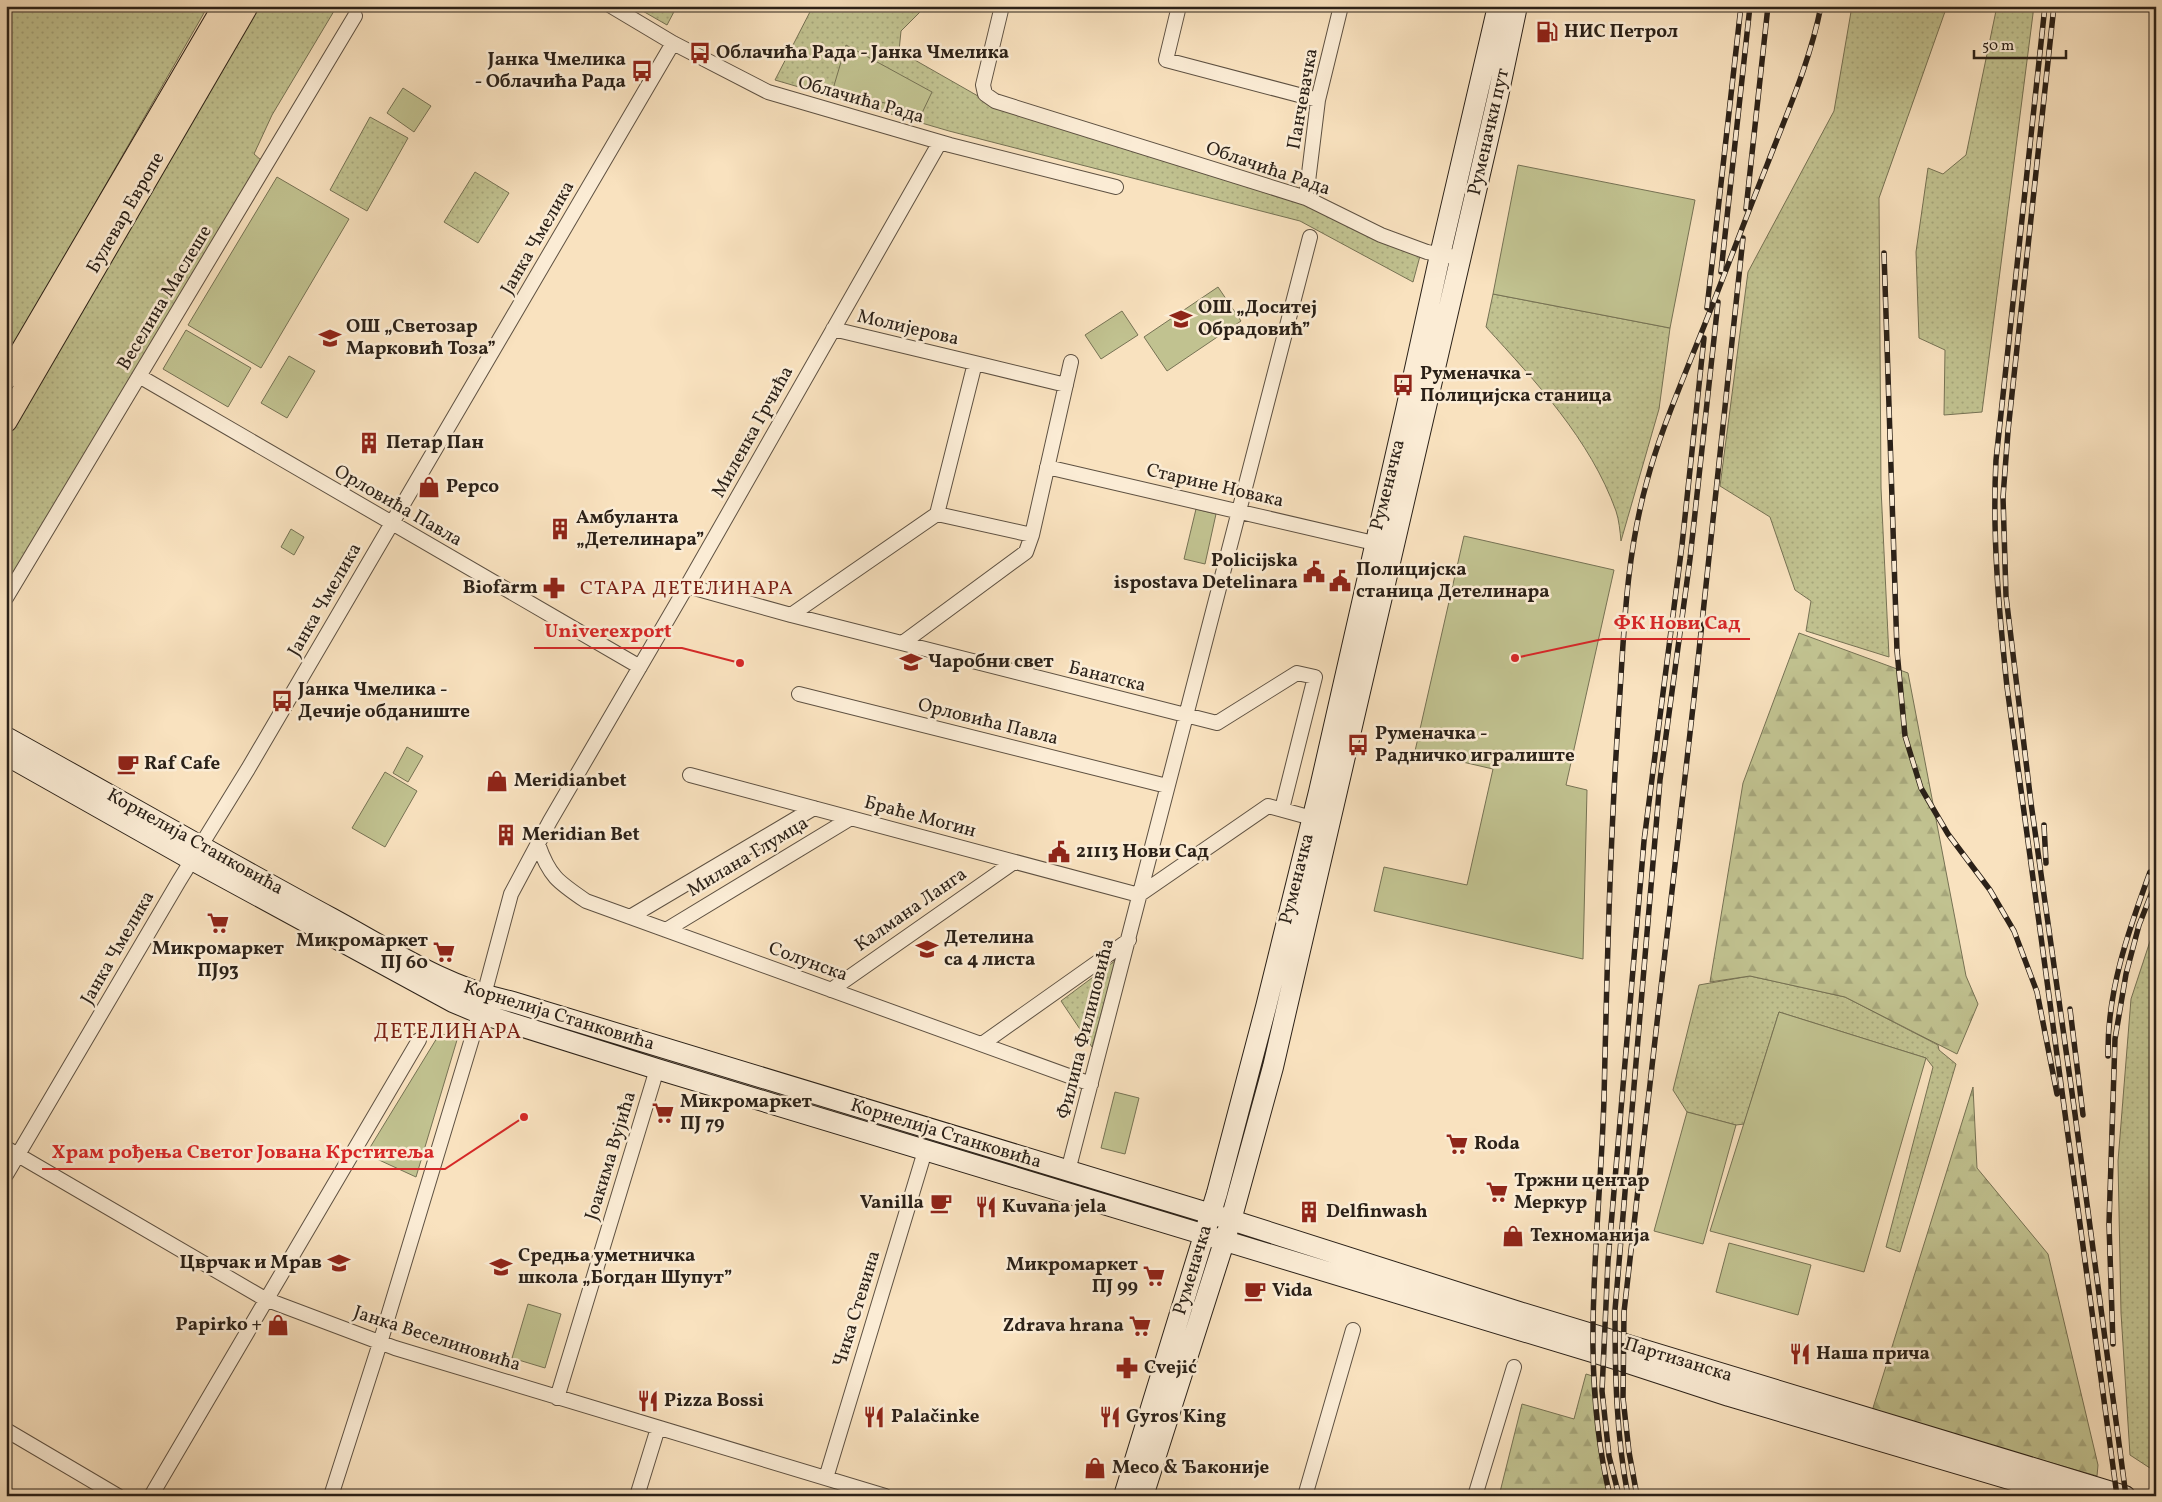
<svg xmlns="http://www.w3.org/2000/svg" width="2162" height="1502" font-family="Vollkorn,serif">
  <defs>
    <pattern id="grass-dots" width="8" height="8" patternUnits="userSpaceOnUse" patternTransform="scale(1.25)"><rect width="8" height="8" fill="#c1c290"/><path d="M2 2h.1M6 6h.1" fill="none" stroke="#a6a67b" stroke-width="1.8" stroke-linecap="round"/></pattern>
    <pattern id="forest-firs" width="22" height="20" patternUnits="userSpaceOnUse" patternTransform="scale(1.25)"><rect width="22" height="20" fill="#c1c290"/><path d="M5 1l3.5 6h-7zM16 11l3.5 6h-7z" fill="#a6a67b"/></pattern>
  </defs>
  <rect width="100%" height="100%" fill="#f9e2bf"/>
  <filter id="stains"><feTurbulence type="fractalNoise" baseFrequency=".004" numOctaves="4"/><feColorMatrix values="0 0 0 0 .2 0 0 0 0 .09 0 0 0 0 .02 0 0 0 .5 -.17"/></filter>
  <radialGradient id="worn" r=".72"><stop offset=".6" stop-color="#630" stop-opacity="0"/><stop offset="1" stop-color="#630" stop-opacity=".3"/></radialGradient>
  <path fill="url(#grass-dots)" stroke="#767254" d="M6,6H208L6,359Z
    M253,6H337L272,115L254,154L261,160L6,588V438Z
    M634,6H677L667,25Z
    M813,6H923L922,10L901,31L899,51L985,100L1306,198L1420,256L1413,282L1300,221L949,131L775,80Z
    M1852,6H1947L1879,198L1881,488L1889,657L1806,631L1811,601L1795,590L1770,517L1720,486L1748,272L1834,111Z
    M1997,6H2034L1982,412L1944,415L1945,350L1919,338L1916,252L1928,168L1943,174L1966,155Z
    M370,117L408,138L367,211L330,190Z
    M475,172L509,193L478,243L444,222Z
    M1493,294L1670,328L1659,409L1621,541C1620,531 1619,520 1616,511C1590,439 1536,382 1486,327Z
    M2156,923V1472L2130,1455L2121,1313L2118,1161L2131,999Z
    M1116,960L1092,1047L1061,1001Z
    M1750,976L1845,997L1938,1045L1939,1050L1956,1064L1900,1252L1886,1247L1933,1067L1926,1058L1779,1012L1744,1124L1736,1125L1687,1112L1673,1090L1699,985Z"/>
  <path fill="url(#forest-firs)" stroke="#767254" d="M1799,633L1908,673L1966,976L1978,1004L1957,1054L1845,997L1750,976L1710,982L1743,783Z
    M1973,1087L1977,1168L2048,1254L2098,1465L2097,1476L1872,1411Z
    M1586,1374L1596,1377L1602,1457L1610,1496H1499L1522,1404L1574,1419Z"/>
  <path fill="#c1c290" stroke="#767254" d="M846,45L932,92L922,113L833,89Z
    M403,88L431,106L414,132L387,113Z
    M1518,165L1695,200L1670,328L1493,294Z
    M277,177L349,219L261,368L188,325Z
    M1218,287L1241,321L1167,371L1144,337Z
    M1122,311L1138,335L1101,359L1085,335Z
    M186,330L251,368L228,407L163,369Z
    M289,356L315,371L287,418L261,403Z
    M1196,509L1216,514L1205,564L1184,559Z
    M291,529L304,537L294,555L281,547Z
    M1464,536L1614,570L1566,785L1587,790L1583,959L1374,911L1384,867L1467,885L1493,769L1415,751Z
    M407,747L423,756L408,782L393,773Z
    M385,772L417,791L385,847L352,828Z
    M1779,1012L1926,1058L1864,1272L1710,1231Z
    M440,1033L457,1040L416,1177L366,1154Z
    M1115,1092L1139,1098L1125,1154L1101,1148Z
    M1687,1112L1736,1125L1703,1244L1654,1231Z
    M1729,1243L1811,1265L1798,1315L1716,1292Z
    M528,1304L561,1314L545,1368L512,1358Z"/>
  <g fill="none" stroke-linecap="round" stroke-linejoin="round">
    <g stroke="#5e5142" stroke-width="16">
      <path id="minor" d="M611,6L673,43L768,92L950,145L1116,187
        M1002,6L983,85L985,94L995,101L1306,198L1381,235L1427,252L1460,258
        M1179,6L1166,60L1318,100
        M1306,198L1318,100L1341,6
        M833,329L975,363
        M139,376L640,667
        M1066,385L975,363L937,514L1032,535L1071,362
        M1047,467L1374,543
        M687,586L791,615L937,514
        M6,598L355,16
        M791,615L1217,723L1297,673L1315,677L1282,809
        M904,642L1026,552L1032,535
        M799,694L1167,786
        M690,775L1139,895L1268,806L1312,818
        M538,844C549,876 558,882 586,901L1091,1084
        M630,917L814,808
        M666,930L851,818
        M831,990L1014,862
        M982,1044L1129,940
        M6,1148L265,1299L395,1348L885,1496
        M1068,1171L1310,237
        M6,1175L179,881L248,769L673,43
        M557,1398L657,1069
        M6,1430L118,1496
        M826,1478L925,1151
        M151,1496L419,1040
        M331,1496L380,1343L474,1032L511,894L550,821L687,586L940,142
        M637,1496L658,1428
        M1305,1496L1353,1330
        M1475,1496L1514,1367"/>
    </g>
    <g stroke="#2b2118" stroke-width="22">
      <path id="secondary" d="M6,737C114,797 222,859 331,918C390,950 447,988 513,1002L1231,1220L1519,1312L2125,1496
        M6,755L192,860L453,1002L479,1013L657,1069L1622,1361L1729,1396L2067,1496
        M1124,1496L1217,1193L1266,1007L1319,792L1406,410L1440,255L1498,6
        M1143,1496L1231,1220L1273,1067L1498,96L1517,6"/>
    </g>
    <g stroke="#2b2118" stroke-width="24">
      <path id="primary" d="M6,378L224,6
        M6,421L247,6"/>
    </g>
    <use href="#minor" stroke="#fbecd5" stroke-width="14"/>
    <use href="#secondary" stroke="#fbecd5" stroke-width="20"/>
    <use href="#primary" stroke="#f9e2bf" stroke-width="22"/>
    <g stroke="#2b2118" stroke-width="5.5">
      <path id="rail" d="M2045,6L1996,460C1992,536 1999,611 2007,687L2117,1496
        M2054,6L2008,431L2003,497L2006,596L2031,803L2075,1114L2126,1496
        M1746,209L1768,6
        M1884,253L1897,651L1905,736L1921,788L1948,834L1990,890L2014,931L2037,992L2057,1094
        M1721,272L1750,6
        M1707,308L1741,6
        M2044,825L2046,863
        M2070,1009L2083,1115
        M2108,1056C2107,991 2128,932 2150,872
        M2113,1344L2109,1224L2115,1039L2126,974L2139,925L2156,882
        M1610,1496C1578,1366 1600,1231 1604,1099C1607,969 1610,838 1619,708C1624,631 1626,556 1647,481C1659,436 1677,394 1694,351C1719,290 1742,227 1767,165C1787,113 1810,62 1821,6
        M1619,1496L1609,1456L1602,1391L1608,1261L1644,841L1682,545L1704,338
        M1628,1496C1616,1434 1615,1373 1615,1310L1660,780L1690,559L1718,302
        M1637,1496L1629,1452L1623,1398L1624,1312L1694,698L1743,238"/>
    </g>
    <use href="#rail" stroke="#fbecd5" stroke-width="4" stroke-dasharray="11" stroke-linecap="butt"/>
  </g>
  <defs>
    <g id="fuel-bare" transform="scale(1.725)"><path d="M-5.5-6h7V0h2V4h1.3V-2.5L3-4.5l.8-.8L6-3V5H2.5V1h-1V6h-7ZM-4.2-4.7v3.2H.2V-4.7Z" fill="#8f2418" stroke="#fbecd5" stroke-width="2.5" paint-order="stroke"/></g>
    <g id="bus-bare" transform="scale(1.725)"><path d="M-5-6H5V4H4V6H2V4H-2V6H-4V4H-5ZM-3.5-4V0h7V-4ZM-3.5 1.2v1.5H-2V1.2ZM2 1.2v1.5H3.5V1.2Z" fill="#8f2418" stroke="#fbecd5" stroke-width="2.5" paint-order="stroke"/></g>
    <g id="school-bare" transform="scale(1.725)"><path d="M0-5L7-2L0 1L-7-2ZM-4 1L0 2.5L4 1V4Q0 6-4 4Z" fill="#8f2418" stroke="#fbecd5" stroke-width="2.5" paint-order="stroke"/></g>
    <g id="building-bare" transform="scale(1.725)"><path d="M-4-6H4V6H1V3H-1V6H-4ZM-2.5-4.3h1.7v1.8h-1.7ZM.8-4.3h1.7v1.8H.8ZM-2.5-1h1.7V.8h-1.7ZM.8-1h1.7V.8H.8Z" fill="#8f2418" stroke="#fbecd5" stroke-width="2.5" paint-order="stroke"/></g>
    <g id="shop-bare" transform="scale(1.725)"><path d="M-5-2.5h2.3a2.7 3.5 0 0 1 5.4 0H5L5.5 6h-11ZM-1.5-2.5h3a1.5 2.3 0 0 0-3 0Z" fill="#8f2418" stroke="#fbecd5" stroke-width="2.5" paint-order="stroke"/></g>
    <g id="civic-bare" transform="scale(1.725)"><path d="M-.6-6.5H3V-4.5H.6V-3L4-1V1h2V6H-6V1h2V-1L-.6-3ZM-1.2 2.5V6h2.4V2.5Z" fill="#8f2418" stroke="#fbecd5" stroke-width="2.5" paint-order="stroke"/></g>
    <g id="pharmacy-bare" transform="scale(1.725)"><path d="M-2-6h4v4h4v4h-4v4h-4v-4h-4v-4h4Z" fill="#8f2418" stroke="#fbecd5" stroke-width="2.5" paint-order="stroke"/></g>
    <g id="cafe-bare" transform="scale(1.725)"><path d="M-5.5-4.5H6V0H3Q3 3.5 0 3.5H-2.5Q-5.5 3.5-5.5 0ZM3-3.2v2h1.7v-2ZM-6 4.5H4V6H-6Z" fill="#8f2418" stroke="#fbecd5" stroke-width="2.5" paint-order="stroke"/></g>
    <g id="supermarket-bare" transform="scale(1.725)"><path d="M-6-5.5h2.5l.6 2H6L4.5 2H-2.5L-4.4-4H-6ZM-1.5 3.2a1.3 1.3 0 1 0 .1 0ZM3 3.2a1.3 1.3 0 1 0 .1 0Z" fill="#8f2418" stroke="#fbecd5" stroke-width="2.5" paint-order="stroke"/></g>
    <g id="restaurant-bare" transform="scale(1.725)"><path d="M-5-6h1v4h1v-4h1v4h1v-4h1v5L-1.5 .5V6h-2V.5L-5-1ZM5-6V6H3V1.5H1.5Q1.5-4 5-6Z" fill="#8f2418" stroke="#fbecd5" stroke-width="2.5" paint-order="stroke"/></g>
  </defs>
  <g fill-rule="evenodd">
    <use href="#fuel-bare" x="1547" y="32"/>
    <use href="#bus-bare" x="700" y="53"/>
    <use href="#bus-bare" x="642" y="71"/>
    <use href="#school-bare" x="1181" y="319"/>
    <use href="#school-bare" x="330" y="338"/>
    <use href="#bus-bare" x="1403" y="385"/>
    <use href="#building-bare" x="369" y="443"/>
    <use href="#shop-bare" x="429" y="487"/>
    <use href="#building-bare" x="560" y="529"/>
    <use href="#civic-bare" x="1314" y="572"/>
    <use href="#civic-bare" x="1340" y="581"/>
    <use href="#pharmacy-bare" x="554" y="588"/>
    <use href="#school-bare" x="911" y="662"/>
    <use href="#bus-bare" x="282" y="701"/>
    <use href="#bus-bare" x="1358" y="745"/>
    <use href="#cafe-bare" x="128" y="764"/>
    <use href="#shop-bare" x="497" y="781"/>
    <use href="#building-bare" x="506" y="835"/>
    <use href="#civic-bare" x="1059" y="852"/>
    <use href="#supermarket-bare" x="218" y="923"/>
    <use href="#school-bare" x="927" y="949"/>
    <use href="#supermarket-bare" x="444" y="952"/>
    <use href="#supermarket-bare" x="663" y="1113"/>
    <use href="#supermarket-bare" x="1457" y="1144"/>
    <use href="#supermarket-bare" x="1497" y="1192"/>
    <use href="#cafe-bare" x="941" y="1203"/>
    <use href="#restaurant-bare" x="986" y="1207"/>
    <use href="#building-bare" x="1309" y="1212"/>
    <use href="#shop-bare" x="1513" y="1236"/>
    <use href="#school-bare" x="339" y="1263"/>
    <use href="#school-bare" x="501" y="1267"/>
    <use href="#supermarket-bare" x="1154" y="1276"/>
    <use href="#cafe-bare" x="1255" y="1291"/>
    <use href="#shop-bare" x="278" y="1325"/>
    <use href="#supermarket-bare" x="1140" y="1326"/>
    <use href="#restaurant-bare" x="1800" y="1354"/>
    <use href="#pharmacy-bare" x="1127" y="1368"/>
    <use href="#restaurant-bare" x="648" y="1401"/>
    <use href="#restaurant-bare" x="874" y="1417"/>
    <use href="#restaurant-bare" x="1110" y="1417"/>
    <use href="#shop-bare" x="1095" y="1468"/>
  </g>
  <g text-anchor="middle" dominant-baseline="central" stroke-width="5" stroke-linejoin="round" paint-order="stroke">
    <g font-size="19" font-weight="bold" fill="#2b2118" stroke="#fbecd5" text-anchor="start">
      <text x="1564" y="32">НИС Петрол</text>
      <text x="716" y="53">Облачића Рада - Јанка Чмелика</text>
      <text x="626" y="60" text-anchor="end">Јанка Чмелика<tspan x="626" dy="22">- Облачића Рада</tspan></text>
      <text x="1198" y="308">ОШ „Доситеј<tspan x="1198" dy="22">Обрадовић”</tspan></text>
      <text x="346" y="327">ОШ „Светозар<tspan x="346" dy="22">Марковић Тоза”</tspan></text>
      <text x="1420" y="374">Руменачка -<tspan x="1420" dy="22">Полицијска станица</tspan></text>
      <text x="386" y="443">Петар Пан</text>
      <text x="446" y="487">Pepco</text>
      <text x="576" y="518">Амбуланта<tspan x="576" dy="22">„Детелинара”</tspan></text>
      <text x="1298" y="561" text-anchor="end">Policijska<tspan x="1298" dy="22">ispostava Detelinara</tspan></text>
      <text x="1356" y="570">Полицијска<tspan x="1356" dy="22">станица Детелинара</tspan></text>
      <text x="538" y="588" text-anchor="end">Biofarm</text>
      <text x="928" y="662">Чаробни свет</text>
      <text x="298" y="690">Јанка Чмелика -<tspan x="298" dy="22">Дечије обданиште</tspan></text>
      <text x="1375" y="734">Руменачка -<tspan x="1375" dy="22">Радничко игралиште</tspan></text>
      <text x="144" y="764">Raf Cafe</text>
      <text x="514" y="781">Meridianbet</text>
      <text x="522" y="835">Meridian Bet</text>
      <text x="1076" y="852">21113 Нови Сад</text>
      <text x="944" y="938">Детелина<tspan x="944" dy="22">са 4 листа</tspan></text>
      <text x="428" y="941" text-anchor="end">Микромаркет<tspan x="428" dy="22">ПЈ 60</tspan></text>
      <text x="218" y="949" text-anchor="middle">Микромаркет<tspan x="218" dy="22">ПЈ93</tspan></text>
      <text x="680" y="1102">Микромаркет<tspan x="680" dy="22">ПЈ 79</tspan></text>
      <text x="1474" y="1144">Roda</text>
      <text x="1514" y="1181">Тржни центар<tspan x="1514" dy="22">Меркур</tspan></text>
      <text x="924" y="1203" text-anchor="end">Vanilla</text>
      <text x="1002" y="1207">Kuvana jela</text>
      <text x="1326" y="1212">Delfinwash</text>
      <text x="1530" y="1236">Техноманија</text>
      <text x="518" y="1256">Средња уметничка<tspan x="518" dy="22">школа „Богдан Шупут”</tspan></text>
      <text x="322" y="1263" text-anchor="end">Цврчак и Мрав</text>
      <text x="1138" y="1265" text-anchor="end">Микромаркет<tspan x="1138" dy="22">ПЈ 99</tspan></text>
      <text x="1272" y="1291">Vida</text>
      <text x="262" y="1325" text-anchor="end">Papirko +</text>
      <text x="1124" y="1326" text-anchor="end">Zdrava hrana</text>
      <text x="1816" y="1354">Наша прича</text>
      <text x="1144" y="1368">Cvejić</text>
      <text x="664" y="1401">Pizza Bossi</text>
      <text x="891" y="1417">Palačinke</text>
      <text x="1126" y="1417">Gyros King</text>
      <text x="1112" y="1468">Месо &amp; Ђаконије</text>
    </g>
    <g font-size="19" fill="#2b2118" stroke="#fbecd5">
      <text transform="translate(1303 99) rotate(-80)">Панчевачка</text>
      <text transform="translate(861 100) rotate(16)">Облачића Рада</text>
      <text transform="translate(1489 132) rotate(-77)">Руменачки пут</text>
      <text transform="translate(1268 169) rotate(19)">Облачића Рада</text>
      <text transform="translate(126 213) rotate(-60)">Булевар Европе</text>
      <text transform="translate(538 238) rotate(-60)">Јанка Чмелика</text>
      <text transform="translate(165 298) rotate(-59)">Веселина Маслеше</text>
      <text transform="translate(908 328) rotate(13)">Молијерова</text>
      <text transform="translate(753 432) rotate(-61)">Миленка Грчића</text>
      <text transform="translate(1388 485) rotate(-76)">Руменачка</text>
      <text transform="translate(1215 486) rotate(13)">Старине Новака</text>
      <text transform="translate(398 506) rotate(30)">Орловића Павла</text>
      <text transform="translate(325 600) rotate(-60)">Јанка Чмелика</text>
      <text transform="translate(1107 677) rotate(14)">Банатска</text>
      <text transform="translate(988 722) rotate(14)">Орловића Павла</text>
      <text transform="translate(920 817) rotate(15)">Браће Могин</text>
      <text transform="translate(195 842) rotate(29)">Корнелија Станковића</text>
      <text transform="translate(748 857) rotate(-31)">Милана Глумца</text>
      <text transform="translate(1297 879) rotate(-76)">Руменачка</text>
      <text transform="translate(911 910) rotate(-35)">Калмана Ланга</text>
      <text transform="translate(118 948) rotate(-60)">Јанка Чмелика</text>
      <text transform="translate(808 962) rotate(20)">Солунска</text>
      <text transform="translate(559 1016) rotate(17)">Корнелија Станковића</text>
      <text transform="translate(1086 1029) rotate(-76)">Филипа Филиповића</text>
      <text transform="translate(946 1134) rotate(17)">Корнелија Станковића</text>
      <text transform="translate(611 1156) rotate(-73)">Јоакима Вујића</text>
      <text transform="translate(1193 1270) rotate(-73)">Руменачка</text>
      <text transform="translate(857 1309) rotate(-73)">Чика Стевина</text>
      <text transform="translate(437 1339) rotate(18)">Јанка Веселиновића</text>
      <text transform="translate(1678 1360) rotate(17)">Партизанска</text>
    </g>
    <g font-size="20" letter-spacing="1" fill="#7a1f14" stroke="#fbecd5">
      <text x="687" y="589">СТАРА ДЕТЕЛИНАРА</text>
    </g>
    <g font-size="21" letter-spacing="1" fill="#7a1f14" stroke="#fbecd5">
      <text x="448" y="1032">ДЕТЕЛИНАРА</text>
    </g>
  </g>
  <path fill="none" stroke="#d62828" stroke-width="2" d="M1515 658L1603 639H1750M740 663L682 648H534M524 1117L445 1169H42"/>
  <g fill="#d62828" stroke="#fbecd5" stroke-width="2">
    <circle cx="1515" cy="658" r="5"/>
    <circle cx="740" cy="663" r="5"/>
    <circle cx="524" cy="1117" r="5"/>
  </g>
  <g font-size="20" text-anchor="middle" font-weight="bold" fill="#d62828" stroke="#fbecd5" stroke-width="5" stroke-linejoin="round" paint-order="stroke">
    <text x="1677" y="629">ФК Нови Сад</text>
    <text x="608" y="637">Univerexport</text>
    <text x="243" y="1158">Храм рођења Светог Јована Крститеља</text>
  </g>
  <rect width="2162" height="1502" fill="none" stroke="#f9e2bf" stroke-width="25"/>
  <rect x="8" y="8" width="2147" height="1487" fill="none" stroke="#2b2118" stroke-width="2.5"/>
  <rect x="12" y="12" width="2137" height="1477" fill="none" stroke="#2b2118"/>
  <path d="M1974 50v8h92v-8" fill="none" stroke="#2b2118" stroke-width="2.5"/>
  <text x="1982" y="50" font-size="15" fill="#2b2118" stroke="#fbecd5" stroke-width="4" paint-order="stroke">50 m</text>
  <rect width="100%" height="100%" filter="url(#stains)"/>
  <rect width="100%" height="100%" fill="url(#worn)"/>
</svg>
